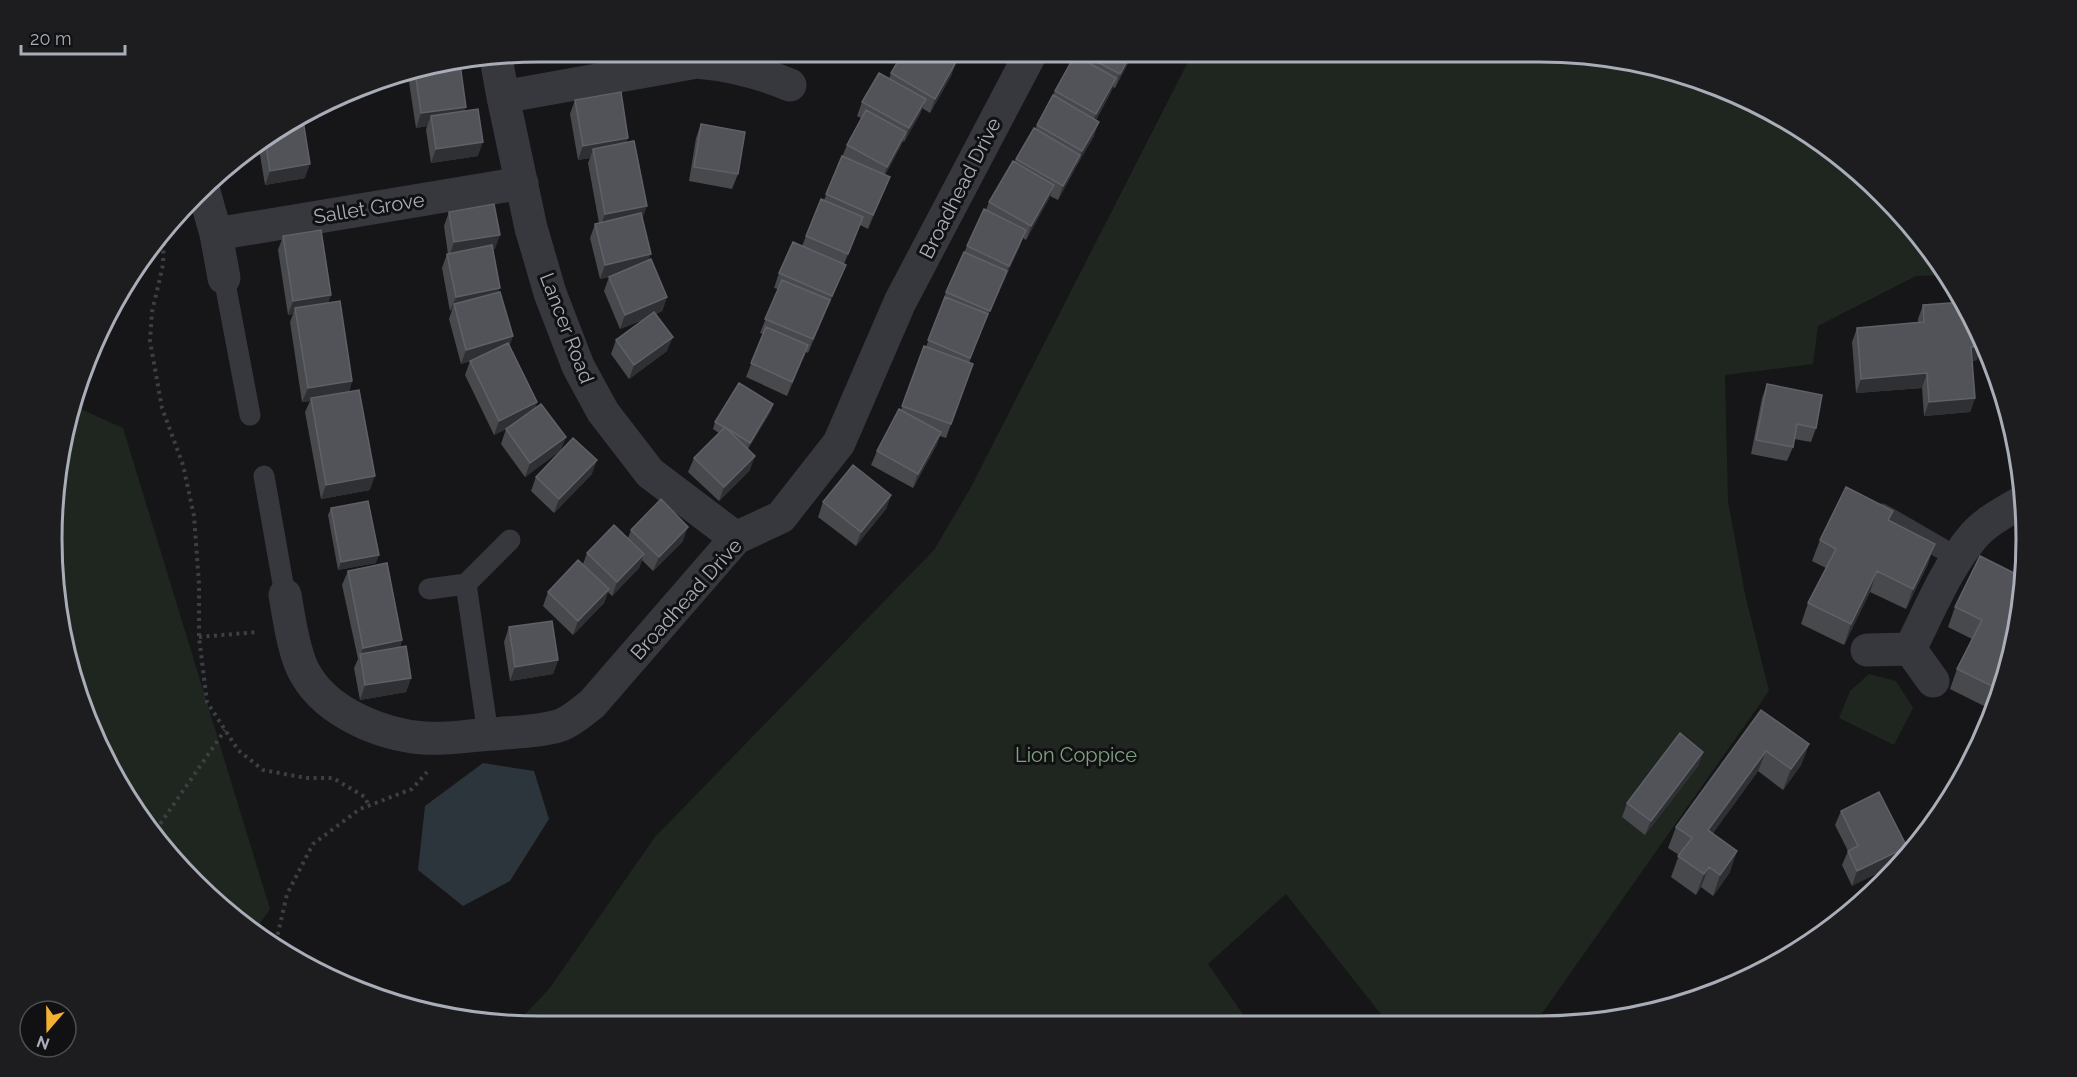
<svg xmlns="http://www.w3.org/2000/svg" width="2077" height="1077" font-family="Raleway,sans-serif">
  <rect width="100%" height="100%" fill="#161618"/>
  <path fill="#1e261f" d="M1193,52H1570L1664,68L1754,101L1835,152L1905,217L1947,275L1916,276L1818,326L1813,364L1725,375L1728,501L1745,594L1769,691L1536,1022H1387L1286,894L1208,964L1249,1023L515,1025L549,989L655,837L934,550L970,489Z
    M74,406L123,428L270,909L257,928L194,883L101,754L55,602L60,443Z
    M1869,674L1896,681L1913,708L1894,745L1839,718L1850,691Z"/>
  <path fill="#2c353c" d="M483,763L534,771L549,819L510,881L463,906L418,870L425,806Z"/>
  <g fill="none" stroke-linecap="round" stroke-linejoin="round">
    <path stroke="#3d3f44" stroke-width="4" stroke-dasharray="3 4.5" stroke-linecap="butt" d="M164,228L163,265L152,312L150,341L162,408L183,465L194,516L199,584V637L207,702L238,750L263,770L306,778H333L365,797L369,806
      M199,637L258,632
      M156,830L225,730
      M276,942L287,894L313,844L360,809L412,789L427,772"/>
    <path stroke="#37383d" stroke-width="21" d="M224,278L250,415
      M264,476L285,595
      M1882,514L1958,558
      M466,584L488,734
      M429,589L466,584L510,540"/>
    <path stroke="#37383d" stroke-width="33" d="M496,58L503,97L531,228L550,293L578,366L603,412L650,473L736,538
      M503,97L697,62C730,65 759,72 790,85
      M203,188L216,234L224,278
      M216,234L522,183
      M285,595C289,617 294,657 306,675C328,713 382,735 424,738C446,740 471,735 493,734C515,732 539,732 561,725C572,721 583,711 592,704L736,538L781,517L839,443L900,302L1032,51
      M1910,649C1929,612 1945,571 1971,539C1984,522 2005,512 2023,501
      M1910,649L1933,681
      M1867,650L1910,649"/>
  </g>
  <path fill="#47494d" d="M814,51H827L823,57Z
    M904,51H957L952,60L956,62L951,76L930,113L922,108L920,114L904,142L903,141L885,175L890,177L868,229L860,225L844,264L840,279L808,353L806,352L787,396L746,377L763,334L760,333L778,289L774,288L779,273L802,246L806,236L824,200L847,145L861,118L857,116L862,102L889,79L891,73Z
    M1081,52H1134L1115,88L1113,87L1111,92L1096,120L1094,136L1077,165L1058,200L1050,196L1026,240L1023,238L984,324L969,363L973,364L946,438L940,436L936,446L913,488L871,465L877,451L901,410L924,346L926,347L946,292L967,246L986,210L989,202L1035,129L1055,91L1079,57Z
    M460,64L465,111L478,156L431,163L426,130L427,126L416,128L409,82L413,72Z
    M575,100L627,143L642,219L648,260L667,297L662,311L656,314L667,351L629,379L611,354L616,340L645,319L620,329L604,291L609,277L600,279L590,238L595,224L599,223L588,163L590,158L578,160L570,114Z
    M304,119L305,178L265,185L258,143Z
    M701,124L738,174L732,189L689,181L696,138Z
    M449,212L495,249H493L499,292L509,346L537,402L535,408L566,437L560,451L525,477L501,444L506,429L494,435L465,375L470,361L461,364L449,319L452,310L450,311L442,268L447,254H448L444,226Z
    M283,236L331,295L328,302L352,381L349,391L370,490L321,499L305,412L310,401L302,402L290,322L293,314L288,315L278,250Z
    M1923,305L1977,360L1972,361L1975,398L1970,412L1924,416L1922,388L1856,393L1852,342L1857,328L1918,322V319Z
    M1767,384L1816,428L1811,442L1794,439L1793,447L1787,461L1751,454L1762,398Z
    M773,404L771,411L748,449L750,470L719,501L688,472L694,458L719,433L713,429L715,422Z
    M592,474L554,513L531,491L536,477Z
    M891,495L886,509L856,546L818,517L823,502Z
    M331,508L376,563L338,570L328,515Z
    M1893,511L1889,521L1928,564L1906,609L1870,592L1844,645L1801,624L1808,603L1826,568L1812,561L1820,540Z
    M631,530L683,541L653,571L642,560L639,568L612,596L608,592L604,603L573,635L543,606L548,592L583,564L587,553L628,538Z
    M1980,556L2009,664L1992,710L1950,689L1957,669L1972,639L1948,627L1955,607Z
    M348,571L402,640L400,647L411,678L406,692L360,700L354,668L358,659L342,585Z
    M509,627L558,660L553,674L510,681L504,642Z
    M1761,710L1809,744L1801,765L1783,790L1758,771L1713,833L1730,872L1713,896L1701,887L1696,895L1671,877L1679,855L1668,848L1676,827Z
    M1703,752L1698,766L1645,835L1622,817L1627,803Z
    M1841,811L1907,847L1852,886L1842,865L1848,851L1835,825Z"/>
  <path fill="#2f3033" d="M954,51H957L947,69L952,54Z
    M1132,52H1134L1115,88L1120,74Z
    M956,62L951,76L930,113L935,99Z
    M1116,78L1111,92L1091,128L1096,114Z
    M926,99L920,114L904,142L909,128Z
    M466,107L461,121L431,116L427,126L416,128L421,113Z
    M1099,122L1094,136L1077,165L1082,151Z
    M906,132L901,146L882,181L887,167Z
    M628,138L623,153L593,149L590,158L578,160L583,146Z
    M483,142L478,156L431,163L436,149Z
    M1080,155L1075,169L1058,200L1063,186Z
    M310,164L305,178L265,185L270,171Z
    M890,177L884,191L868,229L873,215Z
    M1054,185L1049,199L1026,240L1031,226Z
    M647,206L642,220L600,228L605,214Z
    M1026,230L1021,244L1004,281L984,325L1009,266Z
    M500,235L495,249L449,257L454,242Z
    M651,254L646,268L600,279L605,265Z
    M846,265L840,279L827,310L832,296Z
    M500,288L495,302L454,304L452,310L450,311L456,297Z
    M331,295L326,309L295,308L293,314L288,315L293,301Z
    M667,297L662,311L620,329L625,315Z
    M830,300L825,314L808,353L813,339Z
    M513,336L508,351L461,364L466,350Z
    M673,337L667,351L629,379L634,365Z
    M808,345L803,359L787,396L792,382Z
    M1983,346L1977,360L1965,362L1971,347Z
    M1927,373L1922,388L1856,393L1861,379Z
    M352,381L347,395L311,398L310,401L302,402L308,388Z
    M1975,398L1970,412L1924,416L1929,402Z
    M537,402L532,417L494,435L499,421Z
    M773,404L771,411L747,450L750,443Z
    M941,432L936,446L913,488L918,474Z
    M566,437L560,451L525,477L530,463Z
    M755,456L750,470L719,501L724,487Z
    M597,460L592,474L554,513L559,499Z
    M375,476L370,490L321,499L326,485Z
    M891,495L886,509L856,546L861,532Z
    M688,527L683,541L653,571L659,557Z
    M1935,544L1928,564L1906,609L1913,589Z
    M644,554L639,568L612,596L617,582Z
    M379,555L376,563L338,570L341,562Z
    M1877,571L1870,592L1844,645L1851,624Z
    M609,589L604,603L573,635L578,621Z
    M402,640L397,654L360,657L363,648Z
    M558,660L553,674L510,681L515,667Z
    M411,678L406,692L360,700L365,685Z
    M1809,744L1801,765L1783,790L1791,769Z
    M1766,751L1758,771L1701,850L1708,830Z
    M1703,752L1698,766L1645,835L1651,821Z
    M1907,847L1903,858L1897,864L1852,886L1857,871Z
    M1737,851L1730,872L1713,896L1720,875Z
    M1709,867L1701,887L1696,895L1704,874Z"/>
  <path fill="#525359" stroke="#5f6168" stroke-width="1.5" d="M904,51H937L956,62L935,99L891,73Z
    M1081,52H1132L1120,74L1080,53Z
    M1075,55L1116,78L1096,114L1055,91Z
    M460,64L466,107L421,113L415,72Z
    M879,73L926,99L909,128L862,102Z
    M621,92L628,138L583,146L575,100Z
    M1053,95L1099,122L1082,151L1037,125Z
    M478,109L483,142L436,149L431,116Z
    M866,110L906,132L887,167L847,145Z
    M303,120L310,164L270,171L265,139L299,121Z
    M701,124L745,132L738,174L694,167Z
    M1034,128L1080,155L1063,186L1016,159Z
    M634,141L647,206L605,214L593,149Z
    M842,156L890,177L873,215L826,194Z
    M1013,161L1054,185L1031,226L989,202Z
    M821,199L863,217L848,254L806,236Z
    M494,204L500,235L454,242L449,212Z
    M984,209L1026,230L1009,266L967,246Z
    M641,213L651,254L605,265L595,224Z
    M321,230L331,295L293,301L283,236Z
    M793,242L846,265L832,296L779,273Z
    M492,245L500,288L456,297L447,254Z
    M964,252L1007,271L990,311L946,292Z
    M651,259L667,297L625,315L609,277Z
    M782,280L830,300L813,339L765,319Z
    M500,292L513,336L466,350L454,304Z
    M945,297L988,314L970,358L928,340Z
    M340,301L352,381L308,388L295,308Z
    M1964,302L1982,342L1983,346L1971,347L1975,398L1929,402L1927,373L1861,379L1857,328L1924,322L1923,305Z
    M654,312L673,337L634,365L616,340Z
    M766,327L808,345L792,382L751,363Z
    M508,343L537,402L499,421L470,361Z
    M924,346L973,364L951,424L902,406Z
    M739,383L773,404L750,443L725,427H724L715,422Z
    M1767,384L1822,395L1816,428L1797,424L1793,447L1756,440Z
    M359,390L375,476L326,485L311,398Z
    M541,404L566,437L530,463L506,429Z
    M899,409L941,432L918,474L877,451Z
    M725,427L755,456L724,487L694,458Z
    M573,438L597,460L559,499L536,477Z
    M853,465L891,495L861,532L823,502Z
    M1846,487L1893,511L1888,520L1935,544L1913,589L1877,571L1851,624L1808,603L1836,549L1820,540Z
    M661,499L688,527L659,557L631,530Z
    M368,501L379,555L341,562L331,508Z
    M614,525L644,554L617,582L587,553Z
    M1980,556L2024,578L2009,664L2000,690L1957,669L1982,620L1955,607Z
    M578,560L609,589L578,621L548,592Z
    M387,563L402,640L363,648L348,571Z
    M552,621L558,660L515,667L509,627Z
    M406,646L411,678L365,685L360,654Z
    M1761,710L1809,744L1791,769L1766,751L1708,830L1737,851L1720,875L1709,867L1704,874L1678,856L1692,838L1676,827Z
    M1680,733L1703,752L1651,821L1627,803Z
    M1879,792L1907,847L1857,871L1848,851L1858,846L1841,811Z"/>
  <g text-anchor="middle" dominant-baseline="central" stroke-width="6" stroke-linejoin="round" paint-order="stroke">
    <g font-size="20" fill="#a8adb8" stroke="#111113">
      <text transform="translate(960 188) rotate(-63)">Broadhead Drive</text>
      <text transform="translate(369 208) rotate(-9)">Sallet Grove</text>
      <text transform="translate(567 328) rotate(69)">Lancer Road</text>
      <text transform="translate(686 599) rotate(-48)">Broadhead Drive</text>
    </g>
    <g font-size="20" fill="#7fa381" stroke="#111113">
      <text x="1076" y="755">Lion Coppice</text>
    </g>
  </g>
  <path d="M0 0H2077V1077H0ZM539 62H1539A477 477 0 0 1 2016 539V539A477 477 0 0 1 1539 1016H539A477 477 0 0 1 62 539V539A477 477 0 0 1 539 62Z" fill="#1d1d20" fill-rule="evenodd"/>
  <path fill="none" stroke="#a8adb8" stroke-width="3" d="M539 62H1539A477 477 0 0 1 2016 539V539A477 477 0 0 1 1539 1016H539A477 477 0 0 1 62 539V539A477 477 0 0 1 539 62Z"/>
  <g transform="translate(48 1029) rotate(200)"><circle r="28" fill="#111113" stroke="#4d4f55" stroke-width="1.5"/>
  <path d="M0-4.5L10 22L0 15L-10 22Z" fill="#f2b134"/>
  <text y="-9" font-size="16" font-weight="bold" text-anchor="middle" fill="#a8adb8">N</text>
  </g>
  <path d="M21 45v9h104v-9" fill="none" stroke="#a8adb8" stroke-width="3"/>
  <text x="30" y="45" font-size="18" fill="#a8adb8" stroke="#111113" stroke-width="4.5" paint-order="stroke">20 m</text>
</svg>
